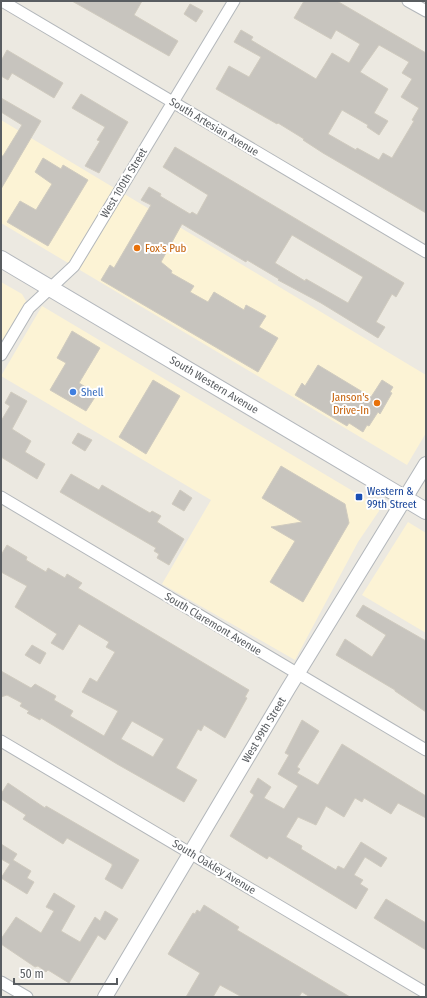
<svg xmlns="http://www.w3.org/2000/svg" width="427" height="998" font-family="'Fira Sans Condensed',sans-serif">
  <rect width="100%" height="100%" fill="#ece9e1"/>
  <path fill="#fcf3d5" d="M1,120L426,375V433L407,465L1,223Z
    M1,282L22,294L26,301L1,343Z
    M42,306L378,506L379,511L358,542L295,660L162,584L211,500L1,376Z
    M408,522L426,533V633L362,595Z"/>
  <path fill="#c7c4be" stroke="#d0cbbf" fill-rule="evenodd" d="M72,1H142L134,15L178,41L169,56Z
    M304,1H337L426,53V213L323,153L303,140L304,139L278,123L277,124L216,89L229,66L249,77L261,57L234,42L241,30L253,37L251,40L316,79L332,53L349,63L360,44L336,30L331,39L294,18ZM379,45L409,62L402,73L412,79L401,97L419,108L412,120L414,121L392,158L383,153L379,160L357,148L356,150L328,134L342,110L368,125L367,127L379,135L388,121L374,113L388,89L360,72Z
    M190,4L203,11L196,22L184,14Z
    M7,50L63,83L54,98L12,73L8,80L1,76V61Z
    M81,94L128,122L99,173L85,166L100,141L97,140L105,127L72,108Z
    M1,98L41,121L1,189V156H3L22,125L1,112Z
    M175,147L404,283L396,297L392,294L376,322L385,327L378,338L321,303L278,280L279,279L247,260L246,262L182,224L161,262L172,271L171,273L194,286L190,292L208,302L214,292L244,310L246,305L266,316L259,327L278,338L258,372L101,280L110,265L114,268L151,205L141,200L149,187L161,194L160,196L190,214L192,212L197,215L208,195L163,167ZM292,235L363,277L348,303L306,279L305,281L275,263Z
    M43,158L61,169L63,165L88,180L48,246L7,222L20,201L36,210L52,184L35,172Z
    M72,331L100,348L79,383L97,394L86,411L50,390L66,363L57,358Z
    M318,365L371,397L382,380L393,387L390,392L392,393L380,414L378,412L369,426L367,425L363,432L349,423L347,426L295,395L302,383L305,386Z
    M153,380L180,396L146,454L119,437Z
    M11,392L27,401L12,429L31,441L25,452L45,464L37,479L1,457V421L10,406L5,403Z
    M78,433L92,440L85,451L72,443Z
    M281,466L345,504L349,523L303,602L270,582L295,541L271,527L302,522L262,498Z
    M71,474L99,490L102,485L150,513L152,511L161,516L157,522L184,539L169,565L157,558L159,554L154,551L156,548L60,492Z
    M180,490L192,498L184,511L172,504Z
    M7,545L27,557L26,560L46,572L48,568L65,578L67,574L82,583L78,588L249,690L245,697L247,698L225,738L204,725L201,731L198,729L176,768L197,780L184,802L117,764L41,718L40,720L27,713L29,711L20,706L22,703L7,695L1,697V671L31,688L35,684L56,696L54,700L73,711L70,716L104,736L118,711L82,692L90,678L97,682L115,652L106,647L109,642L79,624L63,650L51,643L57,634L15,607L27,586L1,572V555ZM132,721L164,739L153,757L121,739Z
    M363,605L426,641V712L395,691V690L336,655L345,639L372,657L386,635L356,616Z
    M32,645L46,653L40,664L25,655Z
    M302,720L319,731L297,767L300,769L297,773L318,785L342,744L426,796V818L398,803L391,814L364,798L362,802L355,798L344,817L326,806L316,825L298,817L286,837L302,846L301,849L336,870L338,866L344,869L361,842L387,858L381,867L365,857L354,875L363,880L360,884L368,889L356,909L269,856L267,859L230,836L254,795L250,792L258,778L271,787L264,798L284,809L298,786L278,774L289,755L285,753Z
    M8,783L45,808L46,806L139,860L122,889L105,879L112,866V864L67,838L63,844L23,819L26,815L1,799V794Z
    M1,844L17,854L13,860L31,871L27,878L34,882L27,894L1,878L10,864L1,859Z
    M54,893L75,906L61,931L80,942L95,917L100,921L105,911L118,919L105,940L98,935L69,983L48,970L46,972L38,966L35,967L1,944V939L16,917L41,933L54,911L46,907Z
    M386,899L426,923V950L374,918Z
    M204,905L239,927L237,930L350,997H310L302,992L299,997H242L220,985L213,997H186L200,973L168,954L193,913L195,914L197,910L200,912Z"/>
  <g fill="none" stroke-linecap="round" stroke-linejoin="round">
    <g stroke="#b3b7bb" stroke-width="13">
      <path id="minor" d="M2,1L426,252
        M408,1L426,11
        M1,355L29,308L74,266L234,1
        M1,497L426,750
        M1,741L426,993
        M1,982L27,997"/>
    </g>
    <g stroke="#b3b7bb" stroke-width="16">
      <path id="tertiary" d="M105,997L288,689L426,464"/>
    </g>
    <g stroke="#b4b8bd" stroke-width="18">
      <path id="secondary" d="M1,259L426,511"/>
    </g>
    <use href="#minor" stroke="#fff" stroke-width="11"/>
    <use href="#tertiary" stroke="#fff" stroke-width="14"/>
    <use href="#secondary" stroke="#fff" stroke-width="16"/>
  </g>
  <g fill="#e8710a" stroke="#fff" stroke-width="1.5">
    <circle cx="137" cy="248" r="4"/>
    <circle cx="377" cy="403" r="4"/>
  </g>
  <circle fill="#3f7fe0" stroke="#fff" stroke-width="1.5" cx="73" cy="392" r="4"/>
  <rect fill="#1a4fb4" stroke="#fff" stroke-width="1.5" x="355" y="493" width="8" height="8" rx="2"/>
  <g text-anchor="middle" dominant-baseline="central" stroke-width="4" stroke-linejoin="round" paint-order="stroke">
    <g font-size="11" fill="#595d61" stroke="#fff">
      <text transform="translate(214 127) rotate(31)">South Artesian Avenue</text>
      <text transform="translate(124 183) rotate(-59)">West 100th Street</text>
      <text transform="translate(214 385) rotate(31)">South Western Avenue</text>
      <text transform="translate(213 624) rotate(31)">South Claremont Avenue</text>
      <text transform="translate(264 730) rotate(-59)">West 99th Street</text>
      <text transform="translate(214 867) rotate(31)">South Oakley Avenue</text>
    </g>
    <g font-size="11" fill="#c56008" stroke="#fff" text-anchor="start">
      <text x="145" y="248">Fox's Pub</text>
      <text x="369" y="397" text-anchor="end">Janson's<tspan x="369" dy="13">Drive-In</tspan></text>
    </g>
    <g font-size="11" fill="#366cbe" stroke="#fff" text-anchor="start">
      <text x="81" y="392">Shell</text>
    </g>
    <g font-size="11" fill="#164399" stroke="#fff" text-anchor="start">
      <text x="367" y="491">Western &amp;<tspan x="367" dy="13">99th Street</tspan></text>
    </g>
  </g>
  <rect width="427" height="998" fill="none" stroke="#595d61" stroke-width="4"/>
  <path d="M14 978v6h103v-6" fill="none" stroke="#595d61" stroke-width="2"/>
  <text x="20" y="978" font-size="12" fill="#595d61" stroke="#ffffff" stroke-width="3" paint-order="stroke">50 m</text>
</svg>
